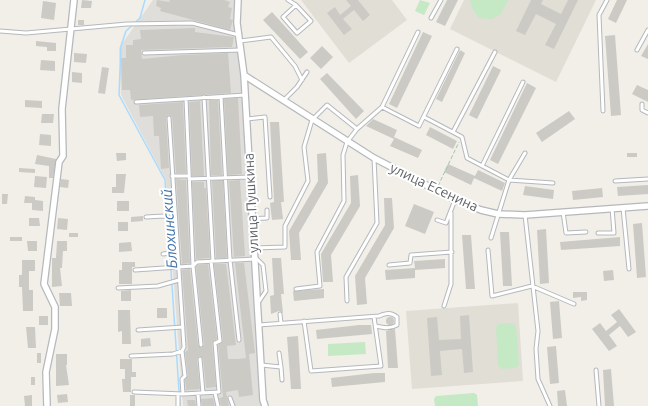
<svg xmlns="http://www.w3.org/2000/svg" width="648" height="406" font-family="Ubuntu,sans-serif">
  <rect width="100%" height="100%" fill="#f1efe8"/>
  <path fill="#e0deda" d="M153,0H236L262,406H183L166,180L121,95L119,48Z"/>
  <path fill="#e1ded6" d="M301,0H392L407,20L349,63Z
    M464,0H596L556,82L450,29Z
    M518,303L523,381L412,389L406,311Z"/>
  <path fill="#c5e8c5" d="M420,0L430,3L424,15L415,11Z
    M470,0H508L501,14L492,19L479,18L472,8Z
    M512,323L516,326L519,364L516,368L503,369L498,366L496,327L499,324Z
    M365,342L366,354L328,356V344Z
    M474,393L477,395L478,406H435L434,399L436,396Z"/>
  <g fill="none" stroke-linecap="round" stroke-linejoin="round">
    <path stroke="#aadaff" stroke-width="1.5" d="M145,0L140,18L126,31L121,46L119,95L165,180L180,406"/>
  </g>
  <path fill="#cccac5" d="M82,0L92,1L91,8H81Z
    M157,0L169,2L170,0H224L230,2L228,7L232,8L230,19L233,20L230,30L160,11L161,8L156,6Z
    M346,0H358L370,15L363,21L354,10L343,19L352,29L344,35L327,13L335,7L340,15L351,6Z
    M447,0H458L445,26L436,22Z
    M531,0H543L541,4L561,14L568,0H578L554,49L545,45L556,24L536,14L525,35L516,31Z
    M617,0H627L616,23L608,19Z
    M43,1L56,3L54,20L41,18Z
    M272,12L308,52L300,59L263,20Z
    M78,20H84V25H78Z
    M195,28V32L234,37L232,47L141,50L142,59L183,55L228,53L231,93L131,100L130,90H122L121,58H126V45H133V40L141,39L140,30Z
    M423,32L432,36L397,108L389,104Z
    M615,35L621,115L611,116L605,36Z
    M36,41L56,43V51H47V47L36,46Z
    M648,44V59L641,56Z
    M322,46L333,57L321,69L310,58Z
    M460,50L465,53L442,102L436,99Z
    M74,53L87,54L86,63L74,62Z
    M41,60L55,61V71L40,70Z
    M493,66L501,70L477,119L469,115Z
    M102,67L109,68L105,94L98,93Z
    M72,72L82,73V83L72,82Z
    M327,73L364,111L356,119L320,79Z
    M527,83L536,88L498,164L490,160Z
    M637,85L648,90V102L632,94Z
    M238,98L242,174L228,175L224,99Z
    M25,100L42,101V108L25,107Z
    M209,100H218L222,175H211Z
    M200,101L204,176H192L189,102Z
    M183,102L186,173H176L172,117L168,115L166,118L169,168L161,169L159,136H154L153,116L140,117L139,105Z
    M569,111L575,119L542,142L536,133Z
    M42,114H54L53,123H41Z
    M373,119L397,130L394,137L422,150L418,158L390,146L394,139L366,126Z
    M270,122H279L284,202H281L283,219L272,220L270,203L274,202Z
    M430,127L457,141L453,149L426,135Z
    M40,134L51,135V146L39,145Z
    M116,153H126V160L117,161Z
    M326,153L328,183L299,233L301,260H291L289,231L318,181L317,154Z
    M627,153H637V157H627Z
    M37,155L56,159L53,178H49V166L35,164Z
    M448,164L475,176L471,185L444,172Z
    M19,168L35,169V173L19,172Z
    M478,170L505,183L502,191L474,178Z
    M116,174H126L124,193H112V187H116Z
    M358,175L360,206L331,255L333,282H323L321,254L351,203L350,176Z
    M35,176L47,177L46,188L34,187Z
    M61,179L69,180L68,188L60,187Z
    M176,179L186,180L190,263L182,264Z
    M240,180L245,256L234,257L229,181Z
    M212,181H223L227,257L225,258H216Z
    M192,182H204V188H206L210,258L196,259Z
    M648,185V194L618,196L617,187Z
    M525,186L554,190L553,199L523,195Z
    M602,188L603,197L573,200L572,191Z
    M2,194H8L7,204H2Z
    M25,196L35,197V200L43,201V211L32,210V203H24Z
    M384,198H392L394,228L365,278L367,304L357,305L355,276L385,225Z
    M117,201H129V211H117Z
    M414,204L434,212L425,234L405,226Z
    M143,216V221L131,222V217Z
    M29,218H39L40,226H29Z
    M58,218L68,219L67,230L57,229Z
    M118,222H128V231H118Z
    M642,223L646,277L637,278L633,224Z
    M546,229L549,283L540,284L537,230Z
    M500,232H509L512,286H503Z
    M69,233H78V237H69Z
    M462,235H471L475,289H466Z
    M10,237H22V241H10Z
    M620,237V246L561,250L560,242Z
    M27,241H37V251H28Z
    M57,241H67V251H63L62,268H60L62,286L52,287V258H56Z
    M131,242L132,251L119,252V243Z
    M272,258H281L284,294H281L283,313L279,311L271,314L270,296L274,295Z
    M445,259V268L415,270V278L386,280L385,270L415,268L414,261Z
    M22,260H35V271H29V290H33V311H23L22,287H19V275H22Z
    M122,262H135V267H132V284H119V270H122Z
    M235,263H244L255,353L249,354L253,395L239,397L238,390L226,392L229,406H221L219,398L223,397L218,345L223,341L214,264H226L236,345L227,346L228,359H238L246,358Z
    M208,264L217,339L212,343L216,387L206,388L203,359L199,356L197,359L200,389L186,390L185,380L188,376L185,352L188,350L182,270L190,269L198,345L202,348L204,345L196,267L198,265Z
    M613,270L614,280L604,281L603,271Z
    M324,289V298L294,301L293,291Z
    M131,290V301H121V291Z
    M573,292H587V300L581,301V297L573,298Z
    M59,293H71L72,306H60Z
    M559,301L562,338L553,339L550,302Z
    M157,308H167V318H157Z
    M619,309L636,332L628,337L620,326L609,335L617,346L609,351L592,329L600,323L606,331L617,322L611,315Z
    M118,310H130L131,344H122V331L118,332Z
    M469,315L473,372L464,373L462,349L440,351L442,375L431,376L427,318L437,317L439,340L461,339L460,316Z
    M39,316H48V325H39Z
    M386 321a4 4 0 1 1 8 0a4 4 0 1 1-8 0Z
    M359,325H371L372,334L317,339L316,330Z
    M26,327H35L36,348H28Z
    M395,329L398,368H388L386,331Z
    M298,336L301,389H291L287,337Z
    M150,338L151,346L141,347V339Z
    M556,346L559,383L550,384L547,347Z
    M37,353H41V363H37Z
    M56,354H67V365H66L69,385L56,386Z
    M120,359H132V372H136V377H131V392H123L122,379H125V369H120Z
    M611,369L614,406H605L603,370Z
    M374,373H385V382L332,387L331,378Z
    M31,377H35V385H31Z
    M565,390L567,406H558L557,391Z
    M67,394L68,402L58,403L57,395Z
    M32,395V406H25L24,396Z
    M130,395H135V406H130Z
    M213,398L215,406H202L201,399Z
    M187,400H195L196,406H188Z"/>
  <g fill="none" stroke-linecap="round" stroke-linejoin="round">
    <g stroke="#b5b8bc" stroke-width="5">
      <path id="lane" d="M288,0L296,5L311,21L297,33L283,17L296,5
        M431,18L441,0
        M0,31L26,33L127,24L192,23L239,35
        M240,41L271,37L295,66L302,80
        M637,50L648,30
        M144,53L241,50
        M204,97L213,261
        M221,97L230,260L239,340
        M186,99L193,266L201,345
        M283,101L297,87L307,72
        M136,102L245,95
        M642,104V110L648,113
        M382,107L418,32
        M603,111L599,15L607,0
        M424,117L462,137L467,158L509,180L491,238
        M169,118L184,347L182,351L185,376L182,379L183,394
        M247,119L265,117L270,197
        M453,132L495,52
        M525,153L509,180L553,183
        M482,166L523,82
        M172,176H189
        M189,179L250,177
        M615,181L648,179
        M623,208L629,269
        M563,212L566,233L586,232
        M525,215L538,331L536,349L538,379L550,406
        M146,217L164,216L175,220
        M252,219L267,218V210
        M437,220L446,223L455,200
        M598,233H614L612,208
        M254,248L285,247V226L308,181L304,147L312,120L327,105L357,129
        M488,250L492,296L532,286L574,304
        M163,254L177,252
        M256,258L263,265L266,291L258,303
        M389,265L410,263L411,255L452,252
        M135,270L193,266L197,262L255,259
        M118,288L158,286L179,280
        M296,289L320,286L317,252L344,201L343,155L347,142L357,129L382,107L419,126L457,49
        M347,301L346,277L377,223L374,158
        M444,306L451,284V212
        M280,314L281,323
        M304,321L311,371L381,366L374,317
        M259,325L379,316C386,313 391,312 397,317V325C390,329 384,328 376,326
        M138,330L183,327
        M131,356L173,354L182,351
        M200,359L203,393
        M261,365L281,367L279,353
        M281,367L282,380
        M596,370L599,406
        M134,392L183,394L219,392L215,343L220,341L211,261
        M215,393L218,406
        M178,394V406
        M198,394L199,406
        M230,398L233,406"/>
    </g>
    <g stroke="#b5b8bc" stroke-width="8">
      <path id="street" d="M238,0L237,23L244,75L263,400L265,406
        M244,75L374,158L455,200L481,210L498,214L525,215L648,206
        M47,406L46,372L55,329V307L44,284L59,162L63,156L62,109L74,0"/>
    </g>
    <path stroke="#9cc7a9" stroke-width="1" stroke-dasharray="4 2" stroke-linecap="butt" d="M438,186L459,142"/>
    <use href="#lane" stroke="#fff" stroke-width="3"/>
    <use href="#street" stroke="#fff" stroke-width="5.5"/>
  </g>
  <g text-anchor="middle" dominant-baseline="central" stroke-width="4" stroke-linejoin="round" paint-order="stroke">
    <g font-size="14" fill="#5f6368" stroke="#fff">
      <text transform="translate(434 187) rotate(25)">улица Есенина</text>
      <text transform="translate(251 203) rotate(-93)">улица Пушкина</text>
    </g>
    <g font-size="15" font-style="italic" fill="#4174aa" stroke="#fff">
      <text transform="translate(169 229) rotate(-94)">Блохинский</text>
    </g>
  </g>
</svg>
